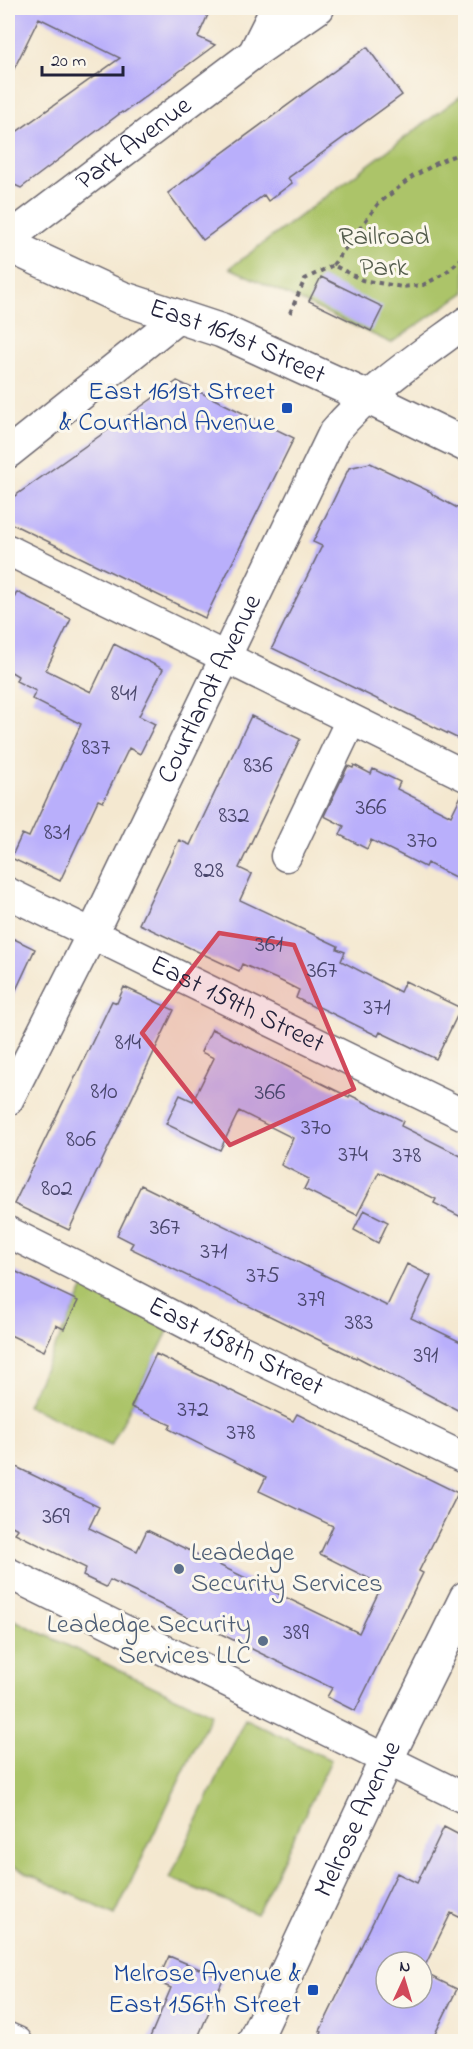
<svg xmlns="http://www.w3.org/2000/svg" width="473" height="2049" font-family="'Indie Flower',sans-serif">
  <rect width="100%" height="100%" fill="#fbf7ec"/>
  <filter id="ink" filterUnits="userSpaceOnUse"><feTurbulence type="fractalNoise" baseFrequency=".0167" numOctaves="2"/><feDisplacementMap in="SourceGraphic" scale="12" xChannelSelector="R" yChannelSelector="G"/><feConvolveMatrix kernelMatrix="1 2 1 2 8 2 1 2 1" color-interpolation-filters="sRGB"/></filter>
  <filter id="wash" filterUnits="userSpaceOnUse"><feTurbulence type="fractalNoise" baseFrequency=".008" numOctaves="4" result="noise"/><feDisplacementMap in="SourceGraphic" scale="24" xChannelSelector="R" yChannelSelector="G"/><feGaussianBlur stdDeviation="1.35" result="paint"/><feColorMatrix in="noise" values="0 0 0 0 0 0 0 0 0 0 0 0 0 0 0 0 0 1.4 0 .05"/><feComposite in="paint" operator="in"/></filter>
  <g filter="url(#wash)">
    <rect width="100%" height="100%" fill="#f4e8d0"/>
    <path fill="#acc469" stroke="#677352" stroke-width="1.5" d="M465,93V292L391,343L230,268Z
      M85,1286L170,1327L111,1446L27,1405Z
      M8,1617L211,1714L115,1915L8,1864Z
      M245,1719L331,1760L257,1914L170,1878Z"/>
    <g id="blocks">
      <path fill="#b9affb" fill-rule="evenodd" d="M8,8H211L198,37L215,45L123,113L122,112L21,188L8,182V138L120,58L39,18L8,81Z
        M367,47L402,95L288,178L292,183L268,201L264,195L203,240L168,193Z
        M321,277L383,307L371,331L309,301Z
        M177,381L294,438L205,618L8,522V508L12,498Z
        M370,463L431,492L433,495L465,512V742L272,648L322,546L313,542L349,468Z
        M17,592L71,619L46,670L91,692L114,644L163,669L139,716L155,724L140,754L129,748L103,802L98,800L60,881L11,858L22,834L29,837L81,724L32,699L36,691L16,681L18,676L8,670V611Z
        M251,716L300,739L239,868L252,874L240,900L338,946L337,949L345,952L341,961L400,992L405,981L461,1008L436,1059L380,1032L378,1036L319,1007L318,1009L296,998L299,990L281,981L242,964L239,971L139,924L179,840L190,845Z
        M354,765L371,774L373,769L400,782L397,789L451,816L463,792L465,793V882L427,863L425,867L371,840L367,849L340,835L344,826L324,816L348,766L353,768Z
        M8,936L35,949L8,1007Z
        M124,987L174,1010L69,1230L14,1204L112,1001L117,1003Z
        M212,1029L349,1097L350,1095L403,1121L401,1126L465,1158V1219L434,1203L436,1199L379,1172L357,1215L304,1189L309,1179L281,1165L293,1138L239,1111L220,1150L166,1124L180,1095L193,1101L214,1058L201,1052Z
        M141,1185L387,1306L407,1264L431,1276L411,1318L465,1344V1414L357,1357L356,1358L130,1248L133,1243L117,1235Z
        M364,1210L388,1222L378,1243L354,1230Z
        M8,1268L78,1301L64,1329L56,1325L44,1351L8,1334Z
        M156,1354L293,1421L297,1414L458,1493L419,1571L423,1573L355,1711L327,1697L332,1688L110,1580L106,1587L83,1576L86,1568L15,1533L18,1529L8,1524V1463L99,1507L89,1528L137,1551L147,1530L359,1633L382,1585L320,1554L333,1526L259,1491L266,1477L169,1429L171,1425L131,1407Z
        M444,1827L465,1838V1920L451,1913L422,1972L457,1989L431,2042H317L322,2032L320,2031L397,1873L417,1883ZM386,1962H422V1998H386Z
        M169,1956L223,1979L196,2042H148L171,1988L157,1982Z"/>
    </g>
  </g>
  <g filter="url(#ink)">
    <use href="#blocks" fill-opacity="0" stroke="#6c676f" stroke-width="1.5"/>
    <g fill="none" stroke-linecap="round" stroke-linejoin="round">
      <g stroke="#6c676f" stroke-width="33">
        <g id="minor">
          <path d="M255,50L276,8"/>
          <path id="s1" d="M8,239L254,53L319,8"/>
          <path d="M8,453L180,316"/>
          <path d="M8,550L466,776"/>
          <path d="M286,856L351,720"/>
          <path id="s2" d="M8,893L466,1116"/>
          <path id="s3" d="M8,1100L92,934L334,432C371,388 420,356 466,322"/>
          <path id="s4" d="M8,1232L78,1267L205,1333L466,1459"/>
          <path d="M8,1573L466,1799"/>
          <path d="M8,2038L17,2042"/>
        </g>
      </g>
      <g stroke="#6c676f" stroke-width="36">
        <g id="major">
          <path id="s5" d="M8,245L122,298L222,331L367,397L466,445"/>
          <path id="s6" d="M254,2042L386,1760L466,1598"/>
        </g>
      </g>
      <path stroke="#6c676f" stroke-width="4" stroke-dasharray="4.5 4.5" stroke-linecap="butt" d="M333,265L378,204L412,177L441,161L466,151
        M290,313L305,279L333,265L362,280L402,287L423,285L444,274L466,255"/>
      <use href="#minor" stroke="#fff" stroke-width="30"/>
      <use href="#major" stroke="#fff" stroke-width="33"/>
    </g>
  </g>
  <path fill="#d1495b" fill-opacity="0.2" stroke="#d1495b" stroke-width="4.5" stroke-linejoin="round" d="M219,933L294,945L354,1089L230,1145L142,1033Z"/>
  <g fill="#1a4fb4" stroke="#fbf7ec" stroke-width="2">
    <rect x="281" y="402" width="12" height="12" rx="3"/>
    <rect x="307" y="1984" width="12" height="12" rx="3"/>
  </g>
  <g fill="#5c6f8a" stroke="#fbf7ec" stroke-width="2">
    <circle cx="179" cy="1569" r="6"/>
    <circle cx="263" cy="1641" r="6"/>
  </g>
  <g text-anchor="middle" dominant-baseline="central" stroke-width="6" stroke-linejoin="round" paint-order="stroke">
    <g font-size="24" fill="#48456b">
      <text x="124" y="694">841</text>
      <text x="96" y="748">837</text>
      <text x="258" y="766">836</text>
      <text x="371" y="808">366</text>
      <text x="234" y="816">832</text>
      <text x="57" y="833">831</text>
      <text x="422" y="841">370</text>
      <text x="209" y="871">828</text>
      <text x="269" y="945">361</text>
      <text x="322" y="971">367</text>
      <text x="377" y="1008">371</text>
      <text x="128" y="1043">814</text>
      <text x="104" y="1092">810</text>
      <text x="270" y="1093">366</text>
      <text x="316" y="1128">370</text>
      <text x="81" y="1140">806</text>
      <text x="353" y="1155">374</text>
      <text x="407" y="1156">378</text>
      <text x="57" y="1189">802</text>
      <text x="165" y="1228">367</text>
      <text x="214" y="1252">371</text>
      <text x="263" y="1276">375</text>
      <text x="311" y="1300">379</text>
      <text x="359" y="1323">383</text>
      <text x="426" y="1356">391</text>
      <text x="193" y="1410">372</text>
      <text x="241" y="1433">378</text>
      <text x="56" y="1517">369</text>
      <text x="296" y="1633">389</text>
    </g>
    <g font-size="27" fill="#22223b" stroke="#fbf7ec">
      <text stroke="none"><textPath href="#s1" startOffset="158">Park Avenue</textPath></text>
      <text stroke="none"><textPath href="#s5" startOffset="249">East 161st Street</textPath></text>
      <text stroke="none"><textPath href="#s3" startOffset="458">Courtlandt Avenue</textPath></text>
      <text stroke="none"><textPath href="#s2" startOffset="255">East 159th Street</textPath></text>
      <text stroke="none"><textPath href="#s4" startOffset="255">East 158th Street</textPath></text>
      <text stroke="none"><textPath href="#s6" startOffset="246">Melrose Avenue</textPath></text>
    </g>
    <g font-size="27" fill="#525b4b" stroke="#fbf7ec">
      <text x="384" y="237">Railroad<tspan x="384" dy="31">Park</tspan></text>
    </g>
    <g font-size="27" fill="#164399" stroke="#fbf7ec" text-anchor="end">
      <text x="275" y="392">East 161st Street<tspan x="275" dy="31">&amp; Courtland Avenue</tspan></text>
      <text x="301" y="1974">Melrose Avenue &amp;<tspan x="301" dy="31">East 156th Street</tspan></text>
    </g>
    <g font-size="27" fill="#4e5e75" stroke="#fbf7ec" text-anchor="start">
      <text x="191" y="1553">Leadedge<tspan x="191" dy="31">Security Services</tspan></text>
      <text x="251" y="1625" text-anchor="end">Leadedge Security<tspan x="251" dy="31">Services LLC</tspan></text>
    </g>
  </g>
  <rect width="473" height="2049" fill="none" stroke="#fbf7ec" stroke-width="30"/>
  <g transform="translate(404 1980) rotate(4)"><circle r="28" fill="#fbf7ec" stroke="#a4a2a5" stroke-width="1.5"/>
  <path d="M0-4.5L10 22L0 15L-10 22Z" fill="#d1495b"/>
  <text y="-9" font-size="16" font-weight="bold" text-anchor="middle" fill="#22223b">N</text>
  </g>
  <path d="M42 66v9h81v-9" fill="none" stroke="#22223b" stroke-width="3"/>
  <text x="51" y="66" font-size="18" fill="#22223b" stroke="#fbf7ec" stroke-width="4.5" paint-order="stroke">20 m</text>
</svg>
